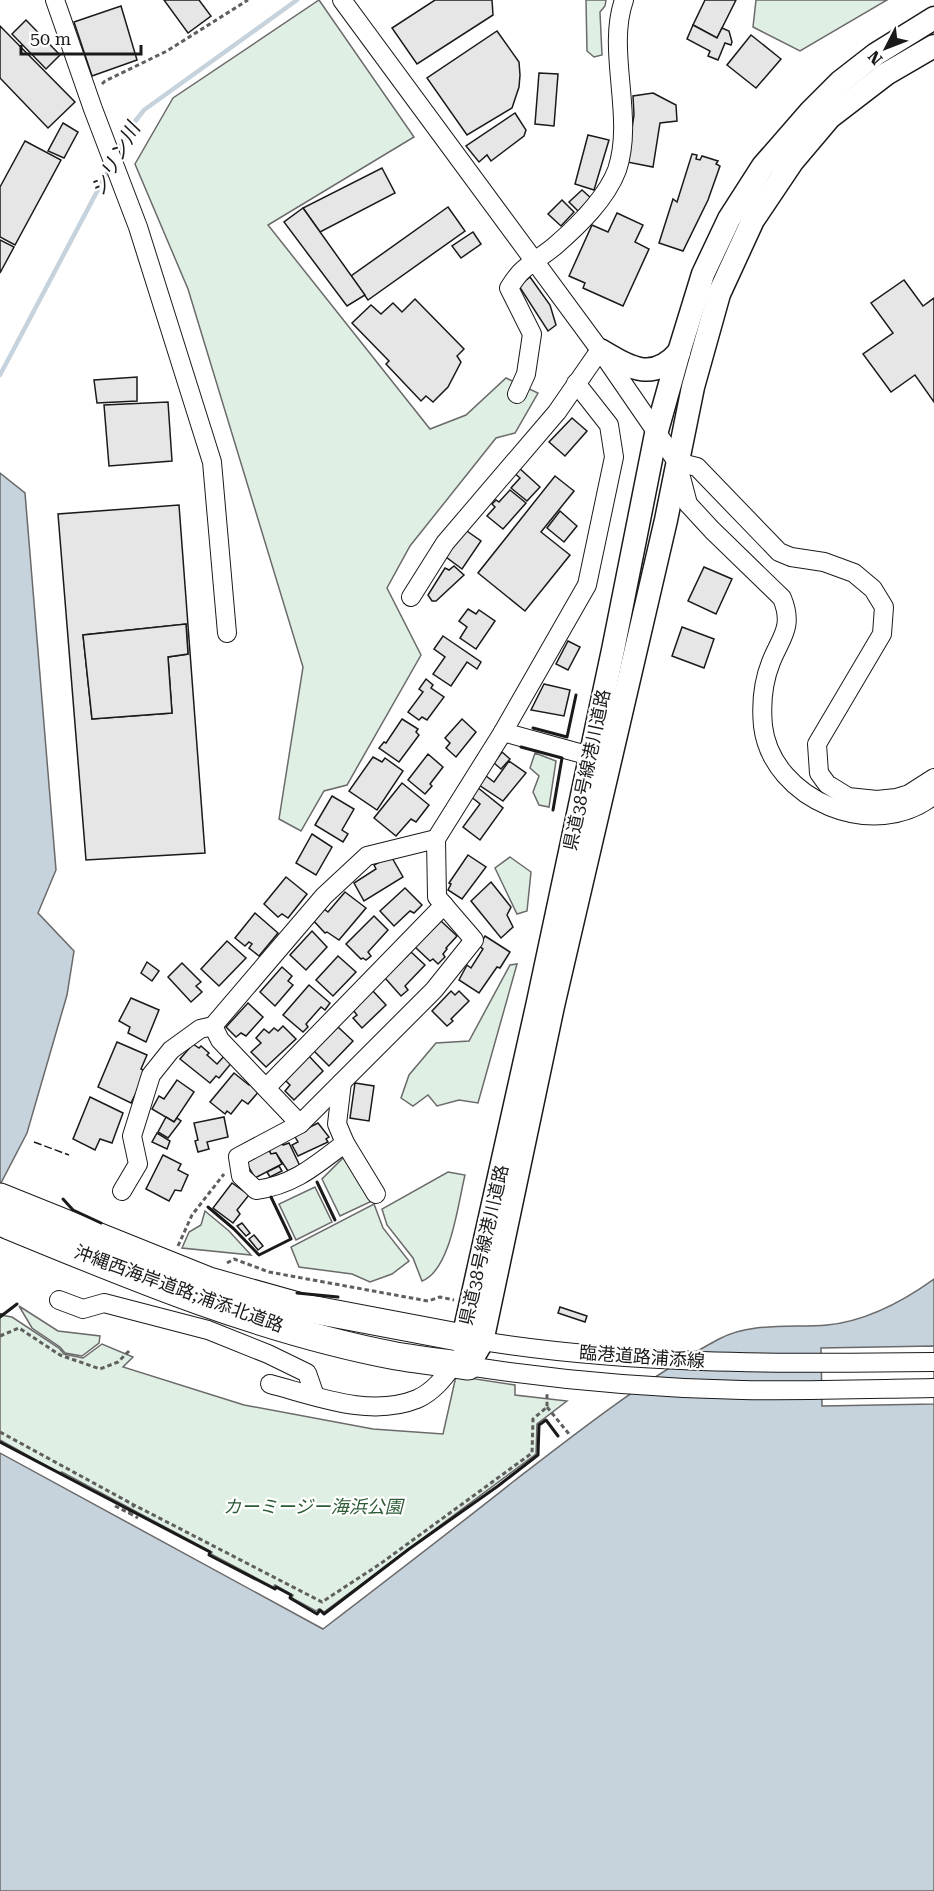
<svg xmlns="http://www.w3.org/2000/svg" width="934" height="1891" font-family="'Roboto Serif','Noto Sans JP',serif">
	<style>
		.green { fill: #e0efe3; stroke: #6a6a6a; stroke-width: 1.5 }
		.water { fill: #c6d2dc; stroke: #6a6a6a; stroke-width: 1.5 }
		.pier { fill: #fff; stroke: #6a6a6a; stroke-width: 1.5 }
		.lines { fill: none; stroke-linecap: round; stroke-linejoin: round }
		.stream { stroke: #c6d2dc; stroke-width: 4.5 }
		.building { fill: #e6e6e6; stroke: #1a1a1a; stroke-width: 1.5; fill-rule: evenodd }
		.minor-casing { stroke: #1a1a1a; stroke-width: 20 }
		.major-casing { stroke: #1a1a1a; stroke-width: 25 }
		.highway-casing { stroke: #1a1a1a; stroke-width: 29 }
		.path { stroke: #5f5f5f; stroke-width: 3; stroke-dasharray: 4.5 3; stroke-linecap: butt }
		.minor { stroke: #fff; stroke-width: 18 }
		.major { stroke: #fff; stroke-width: 22 }
		.highway { stroke: #fff; stroke-width: 27 }
		.fence { stroke: #1a1a1a; stroke-width: 1.5; stroke-dasharray: 8 3; stroke-linecap: butt }
		.wall { stroke: #1a1a1a; stroke-width: 3 }
		.labels { text-anchor: middle; stroke-width: 4.5; stroke-linejoin: round; paint-order: stroke }
		.street-label { font-size: 18px; fill: #1a1a1a; stroke: #fff }
		.park-label { font-size: 18px; font-style: italic; fill: #2b5a34; stroke: #fff }
		.water-label { font-size: 20px; font-style: italic; fill: #1a1a1a; stroke: #fff }
	</style>
	<rect width="100%" height="100%" fill="#fff"/>
	<g class="green">
		<polygon points="319,0 414,137 268,225 430,429 466,415 506,378 538,393 515,433 496,438 410,546 387,588 421,655 347,785 324,791 301,831 279,819 303,667 188,289 135,164 173,98"/>
		<polygon points="586,0 606,0 605,6 600,12 602,55 594,57 587,51"/>
		<polygon points="756,0 887,0 800,51 753,27"/>
		<polygon points="535,753 556,761 549,807 539,805 533,792 539,776 530,768"/>
		<polygon points="510,857 531,872 527,911 517,914 495,868"/>
		<polygon points="517,964 478,1103 459,1100 437,1106 428,1095 413,1106 401,1098 409,1075 436,1043 469,1041 510,965"/>
		<polygon points="345,1156 372,1201 340,1216 322,1179"/>
		<path d="M 448,1172 L 465,1175 C 458,1203 451,1270 422,1281 L 413,1258 L 387,1225 L 382,1209 Z"/>
		<polygon points="315,1187 332,1222 296,1240 279,1204"/>
		<polygon points="374,1204 383,1228 409,1261 392,1274 370,1282 352,1274 299,1267 291,1247"/>
		<polygon points="205,1211 229,1231 251,1255 182,1248 189,1232 201,1225"/>
		<polygon points="19,1306 58,1331 100,1336 99,1343 82,1356 65,1353 60,1347 32,1328"/>
		<polygon points="0,1315 12,1317 59,1348 64,1354 83,1358 102,1344 133,1357 123,1367 244,1405 373,1429 443,1434 456,1376 515,1385 515,1395 567,1401 537,1424 536,1454 324,1612 319,1609 316,1611 292,1598 293,1595 275,1585 273,1587 211,1554 212,1552 62,1472 59,1473 0,1440"/>
	</g>
	<g class="water">
		<polygon points="0,473 25,493 56,870 38,913 74,951 67,995 27,1133 0,1185"/>
		<path d="M 934,1279 L 934,1891 L 0,1891 L 0,1453 L 323,1629 C 387,1580 451,1531 514,1481 C 580,1430 646,1378 719,1339 C 751,1322 792,1328 827,1325 C 867,1321 902,1302 934,1279 Z"/>
	</g>
	<polygon class="pier" points="934,1346 934,1404 822,1406 821,1348"/>
	<g class="lines">
		<g class="stream">
			<polyline points="116,154 133,124 144,110 297,0"/>
			<polyline points="0,375 110,167"/>
		</g>
	</g>
	<g class="building">
		<polygon points="164,0 199,0 211,16 188,33"/>
		<polygon points="435,0 492,0 493,15 417,64 392,28"/>
		<polygon points="705,0 736,0 717,38 693,25"/>
		<polygon points="121,6 137,60 92,76 74,22"/>
		<polygon points="26,20 60,55 46,69 12,34"/>
		<polygon points="693,25 717,38 722,28 729,31 732,42 731,45 725,43 718,60 708,56 710,51 687,39"/>
		<polygon points="0,26 75,102 48,128 0,78"/>
		<polygon points="497,31 519,62 520,75 519,87 512,108 467,135 427,78"/>
		<polygon points="751,35 781,59 756,88 727,65"/>
		<polygon points="539,73 558,74 554,126 535,124"/>
		<polygon points="653,93 676,105 677,121 660,123 653,167 627,162 634,115 633,96"/>
		<polygon points="515,113 526,130 524,136 491,161 487,155 479,162 466,146"/>
		<polygon points="63,123 78,132 64,158 48,151"/>
		<polygon points="588,135 609,140 594,190 575,184"/>
		<polygon points="25,141 61,160 15,245 0,237 0,187"/>
		<polygon points="692,154 697,155 696,159 700,160 702,156 718,161 716,164 720,166 708,200 683,251 659,243 673,199 677,202"/>
		<polygon points="382,168 395,193 320,232 303,208"/>
		<polygon points="582,190 591,198 578,211 569,202"/>
		<polygon points="562,200 574,212 561,226 548,214"/>
		<polygon points="448,207 465,231 368,300 351,276"/>
		<polygon points="303,208 365,295 347,306 284,222"/>
		<polygon points="617,213 643,225 635,242 649,249 623,306 583,288 585,283 569,276 592,225 608,232"/>
		<polygon points="473,232 481,244 461,258 452,246"/>
		<polygon points="0,240 14,247 0,273"/>
		<polygon points="530,277 550,305 556,325 548,331 519,286"/>
		<polygon points="904,280 923,306 934,298 934,402 915,375 891,392 863,354 893,333 871,303"/>
		<polygon points="415,299 464,349 457,356 461,362 448,387 433,402 426,396 421,401 386,364 389,361 352,323 371,305 381,314 393,303 402,312"/>
		<polygon points="137,377 137,401 97,403 94,380"/>
		<polygon points="168,402 172,461 109,466 104,405"/>
		<polygon points="572,418 587,431 565,456 549,442"/>
		<polygon points="518,467 540,487 527,501 511,488 520,478 513,472"/>
		<polygon points="555,476 574,491 541,532 570,555 525,611 478,573"/>
		<polygon points="510,490 526,503 503,529 487,516 495,507 492,504 496,500 499,502"/>
		<path d="M 179,505 L 205,853 L 86,860 L 58,514 ZM 186,624 L 188,654 L 168,657 L 172,713 L 92,719 L 83,635 Z"/>
		<polygon points="560,511 577,526 564,542 547,528"/>
		<polygon points="464,529 481,541 462,569 446,557"/>
		<polygon points="454,566 464,575 436,601 432,601 428,595 445,568 449,570"/>
		<polygon points="704,567 732,579 716,614 688,601"/>
		<polygon points="468,609 476,614 479,610 495,621 476,649 460,638 467,627 459,621"/>
		<polygon points="186,624 188,654 168,657 172,713 92,719 83,635"/>
		<polygon points="682,627 714,639 704,668 672,656"/>
		<polygon points="443,636 481,662 477,669 467,662 451,686 433,674 445,657 434,649"/>
		<polygon points="568,641 580,647 568,670 556,664"/>
		<polygon points="426,679 433,685 431,688 444,697 427,720 422,717 419,720 408,712 423,692 419,689"/>
		<polygon points="544,684 570,690 564,716 531,710"/>
		<polygon points="402,719 418,729 416,732 419,735 399,762 379,748 384,742 386,743"/>
		<polygon points="462,719 476,732 456,757 446,748 450,743 445,738"/>
		<polygon points="502,752 510,759 501,769 494,763"/>
		<polygon points="428,754 443,767 430,784 432,786 425,794 408,780"/>
		<polygon points="373,757 382,762 385,758 403,771 377,810 349,791"/>
		<polygon points="509,761 526,773 503,801 479,785 486,776 494,782"/>
		<polygon points="402,783 429,805 416,822 411,819 396,836 374,818"/>
		<polygon points="477,787 503,808 480,840 463,827 480,804 470,796"/>
		<polygon points="332,796 354,809 342,830 348,834 343,842 315,825"/>
		<polygon points="312,834 332,847 316,875 296,863"/>
		<polygon points="468,855 486,867 462,899 448,890 451,884 449,883"/>
		<polygon points="391,856 403,877 364,901 354,883 376,869 374,865"/>
		<polygon points="286,877 307,894 288,918 282,914 278,917 264,904"/>
		<polygon points="491,882 511,907 507,915 513,927 501,938 471,901"/>
		<polygon points="405,888 422,905 414,913 410,911 394,926 380,911"/>
		<polygon points="345,892 366,908 339,940 327,932 325,933 311,918 324,909 328,912"/>
		<polygon points="255,913 278,933 259,956 249,948 252,944 249,942 245,946 235,938"/>
		<polygon points="374,916 388,930 368,952 371,956 366,960 363,958 361,959 346,944"/>
		<polygon points="441,921 457,936 446,948 447,949 443,954 445,957 438,964 433,959 430,961 415,947"/>
		<polygon points="312,931 327,947 306,970 290,955"/>
		<polygon points="485,936 510,952 500,968 497,967 479,993 459,980 467,965 471,968 483,949 479,946"/>
		<polygon points="227,941 246,958 219,986 201,969"/>
		<polygon points="411,952 425,965 405,986 408,990 401,996 385,978"/>
		<polygon points="338,956 356,972 333,996 316,980"/>
		<polygon points="147,962 159,971 152,981 141,973"/>
		<polygon points="182,963 201,982 196,986 202,992 191,1002 168,977"/>
		<polygon points="282,967 292,976 288,981 293,985 275,1006 260,992"/>
		<polygon points="309,985 330,1003 325,1010 321,1007 306,1024 308,1027 303,1032 283,1015"/>
		<polygon points="372,990 386,1005 362,1028 353,1018 357,1015 353,1010"/>
		<polygon points="451,991 455,995 459,991 469,1001 451,1019 453,1021 447,1026 432,1011"/>
		<polygon points="131,998 159,1010 146,1042 128,1033 130,1027 119,1021"/>
		<polygon points="248,1003 263,1017 246,1036 241,1033 236,1037 226,1027"/>
		<polygon points="283,1026 296,1039 266,1067 251,1052 261,1043 256,1038 264,1029 269,1033 274,1028 278,1031"/>
		<polygon points="338,1027 353,1041 329,1066 314,1051"/>
		<polygon points="117,1042 147,1055 141,1069 146,1072 131,1103 98,1087"/>
		<polygon points="193,1044 199,1048 201,1046 209,1053 207,1055 217,1064 226,1054 234,1060 219,1078 216,1076 210,1083 180,1059"/>
		<polygon points="309,1056 323,1071 294,1100 285,1091 290,1085 285,1080"/>
		<polygon points="234,1073 249,1085 252,1082 261,1089 248,1104 242,1100 231,1114 227,1111 225,1114 210,1102"/>
		<polygon points="177,1080 194,1092 174,1122 152,1109 159,1096 164,1099"/>
		<polygon points="355,1083 374,1086 369,1121 350,1118"/>
		<polygon points="90,1097 123,1113 112,1143 100,1139 95,1150 73,1139"/>
		<polygon points="166,1117 174,1122 177,1118 181,1121 168,1138 158,1132"/>
		<polygon points="224,1117 228,1137 207,1142 209,1149 198,1152 195,1141 198,1140 194,1123"/>
		<polygon points="318,1123 329,1137 326,1139 328,1142 298,1156 292,1145 298,1142 294,1135"/>
		<polygon points="157,1133 170,1141 167,1149 152,1142"/>
		<polygon points="279,1138 283,1145 289,1143 300,1166 288,1171 276,1153 271,1154 266,1144"/>
		<polygon points="268,1149 271,1154 276,1153 282,1164 255,1178 245,1161"/>
		<polygon points="163,1155 181,1164 178,1170 188,1175 181,1191 175,1190 169,1201 146,1189"/>
		<polygon points="279,1166 282,1171 270,1177 267,1172"/>
		<polygon points="232,1183 249,1195 237,1210 240,1214 233,1223 213,1208"/>
		<polygon points="242,1223 250,1233 246,1236 237,1226"/>
		<polygon points="254,1235 263,1246 258,1250 249,1239"/>
		<polygon points="560,1307 587,1316 585,1322 558,1313"/>
	</g>
	<g class="lines">
		<defs>
			<g id="minor">
				<polyline points="55,0 93,109 138,227 212,462 227,633"/>
				<path d="M 342,0 L 600,350 L 677,462 L 688,504 L 712,530 L 782,598 C 794,627 781,637 771,662 C 763,682 761,705 763,726 C 772,801 876,843 934,795"/>
				<path d="M 517,394 L 526,374 L 532,334 L 509,288 C 513,282 517,275 523,270 C 533,261 546,254 556,245 C 579,225 606,199 617,170 C 635,117 606,51 624,0"/>
				<polyline points="677,462 697,467 779,552 791,557 824,562 854,573 873,589 884,607 882,634 817,744 819,773 827,784 848,797 877,800 896,798 909,794 934,778"/>
				<polyline points="411,597 445,543 557,412 600,350"/>
				<polyline points="503,732 590,756"/>
				<polyline points="436,839 503,732 587,585 614,457 609,425 576,383"/>
				<polyline points="213,1026 220,1040 300,1124"/>
				<polyline points="342,1082 337,1124 345,1143 376,1194"/>
				<polyline points="266,1088 444,905"/>
				<path d="M 122,1191 L 138,1164 L 132,1136 L 151,1075 L 171,1050 L 200,1029 L 213,1026 L 324,896 L 367,856 L 436,839 L 437,897 L 474,940 L 434,990 L 300,1124 L 238,1157 L 241,1176 L 256,1190 C 294,1185 316,1165 345,1143"/>
				<polyline points="59,1300 83,1309 104,1303 208,1330 268,1354 307,1373 315,1396"/>
				<path d="M 469,1339 C 623,1365 779,1364 934,1362"/>
				<path d="M 468,1366 C 558,1380 650,1388 742,1390 C 806,1391 870,1389 934,1388"/>
				<path d="M 270,1384 C 316,1396 370,1418 417,1399 C 433,1392 444,1378 454,1364"/>
			</g>
			<g id="major">
				<path d="M 600,350 C 629,367 652,383 679,352"/>
				<polyline points="468,1366 463,1338 538,1002 613,650 656,434 679,352 703,274 729,219 763,166 811,111 840,82 876,54 934,18"/>
				<polyline points="468,1366 482,1342 553,1006 666,520 693,387 719,294 753,220 792,162 830,117 886,74 934,46"/>
			</g>
			<g id="highway">
				<polyline points="0,1197 209,1281 305,1308 463,1338"/>
				<path d="M 0,1222 C 128,1275 259,1330 396,1356 C 420,1360 444,1363 468,1366"/>
			</g>
		</defs>
		<use href="#minor" class="minor-casing"/>
		<use href="#major" class="major-casing"/>
		<use href="#highway" class="highway-casing"/>
		<g class="path">
			<polyline points="102,84 105,81 167,51 248,0"/>
			<polyline points="178,1246 192,1215 224,1174"/>
			<polyline points="227,1263 234,1259 269,1272 428,1301 440,1297 454,1300"/>
			<polyline points="0,1336 19,1328 60,1355 100,1369 118,1362 130,1350"/>
			<polyline points="547,1407 569,1434"/>
			<polyline points="0,1432 134,1505 322,1602 380,1564 532,1453 533,1419 547,1407 547,1393"/>
			<polyline points="115,1506 129,1513 134,1505"/>
			<polyline points="129,1513 138,1518"/>
		</g>
		<use href="#minor" class="minor"/>
		<use href="#major" class="major"/>
		<use href="#highway" class="highway"/>
		<g class="fence">
			<polyline points="34,1142 69,1155"/>
			<polyline points="0,1314 4,1314"/>
		</g>
		<g class="wall">
			<polyline points="533,728 567,737 576,695"/>
			<polyline points="521,747 562,758 553,810"/>
			<polyline points="317,1182 335,1220"/>
			<polyline points="63,1199 73,1210 101,1223"/>
			<polyline points="208,1207 234,1229 259,1255 291,1239 271,1197"/>
			<polyline points="297,1293 338,1297"/>
			<polyline points="0,1317 17,1304"/>
			<polyline points="0,1442 210,1552 209,1555 275,1589 276,1587 291,1595 290,1598 317,1614 320,1610 324,1614 409,1549 498,1486 538,1455 539,1425 546,1420 558,1436"/>
		</g>
	</g>
	<g class="labels">
		<g class="street-label">
			<text transform="translate(587 770) rotate(-78)" y="6">県道38号線港川道路</text>
			<text transform="translate(484 1245) rotate(-77)" y="6">県道38号線港川道路</text>
			<text transform="translate(179 1289) rotate(20)" y="6">沖縄西海岸道路;浦添北道路</text>
			<text transform="translate(642 1357) rotate(4)" y="6">臨港道路浦添線</text>
		</g>
		<g class="park-label">
			<text x="313" y="1513">カーミージー海浜公園</text>
		</g>
		<g class="water-label">
			<text transform="translate(115 159) rotate(-61)" y="7">シリン川</text>
		</g>
	</g>
	<g transform="translate(886 48) rotate(228)" stroke="#ffffff" stroke-width="4.5" paint-order="stroke">
	<path d="M0-4.5L10 22L0 15L-10 22Z" fill="#1a1a1a"/>
	<text y="-9" font-size="16" font-weight="bold" text-anchor="middle" fill="#1a1a1a">N</text>
	</g>
	<path d="M21 45v9h120v-9" fill="none" stroke="#1a1a1a" stroke-width="3"/>
	<text x="30" y="45" font-size="18" fill="#1a1a1a" stroke="#ffffff" stroke-width="4.5" paint-order="stroke">50 m</text>
</svg>
